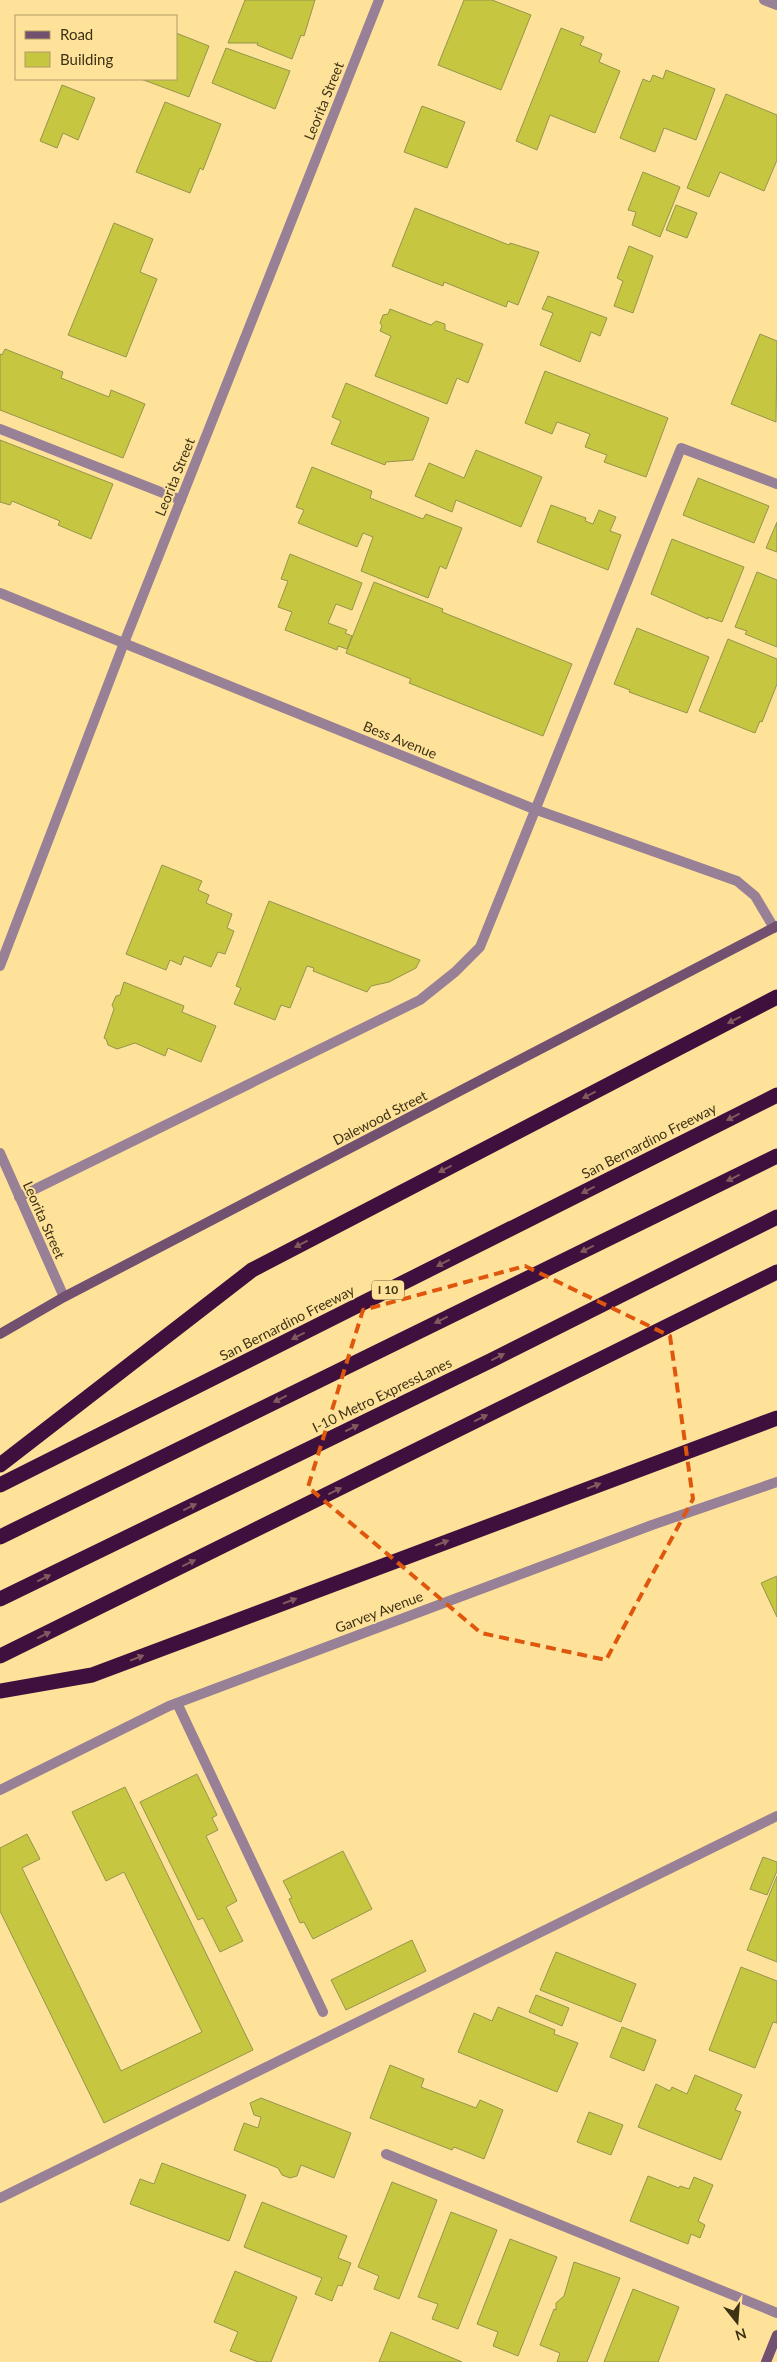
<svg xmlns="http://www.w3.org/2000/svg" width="777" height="2362" font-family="Lato,sans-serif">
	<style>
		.building { fill: #c6c640; stroke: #94954d }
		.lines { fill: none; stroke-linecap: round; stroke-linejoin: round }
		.lane { stroke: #988096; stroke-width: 10 }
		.street { stroke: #988096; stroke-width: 10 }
		.secondary { stroke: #72506f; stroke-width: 10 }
		.highway { stroke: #3f103d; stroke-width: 15 }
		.oneway { fill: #825a5e }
		.marked { fill: none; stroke: #df570c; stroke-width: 4; stroke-dasharray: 10 6; stroke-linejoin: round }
		.labels { text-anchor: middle; stroke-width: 4; stroke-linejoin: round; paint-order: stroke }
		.shield { fill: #fee29a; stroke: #77673c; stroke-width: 1 }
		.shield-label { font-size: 12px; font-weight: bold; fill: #3d3214 }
		.street-label { font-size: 14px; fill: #3d3214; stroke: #fee29a }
	</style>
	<rect width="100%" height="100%" fill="#fee29a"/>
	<g class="building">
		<polygon points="245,0 315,0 304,36 301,35 292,59 257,45 258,43 228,43"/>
		<polygon points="464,0 492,0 531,15 501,90 438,65"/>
		<polygon points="561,28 584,37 580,45 602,54 599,62 620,71 595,133 550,115 537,150 516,141"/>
		<polygon points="176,33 209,46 189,97 141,79 176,79"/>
		<polygon points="226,48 290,71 275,109 212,83"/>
		<polygon points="666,70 715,89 696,140 664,128 655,152 620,138 643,79 650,82 653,75 663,79"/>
		<polygon points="62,85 95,98 78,140 63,133 57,148 40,141"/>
		<polygon points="726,94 777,115 777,160 764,191 720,172 709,197 687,188"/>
		<polygon points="165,102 221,124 203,170 200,168 190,193 136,172"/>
		<polygon points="422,106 465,122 447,168 404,152"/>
		<polygon points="643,172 680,187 660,237 632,225 636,212 628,210"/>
		<polygon points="676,205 697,213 687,238 666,230"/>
		<polygon points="415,208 509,245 510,243 539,252 518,305 508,301 506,307 444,282 443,286 392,266"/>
		<polygon points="114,223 153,239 140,272 157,279 126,357 68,335"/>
		<polygon points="629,246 653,256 633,313 614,306 623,281 617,278"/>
		<polygon points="548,296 607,318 600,336 591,332 580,362 540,345 553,313 542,309"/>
		<polygon points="390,309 431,325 436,321 445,324 445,330 483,344 468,383 457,378 447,404 375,376 391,336 380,331 382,326 380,323 383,315 388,314"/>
		<polygon points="760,334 777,341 776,422 731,404"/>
		<polygon points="5,349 63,372 61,378 109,397 111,390 145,404 123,458 0,410 0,354 2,355"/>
		<polygon points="545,371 668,418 646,477 604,462 607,455 585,447 590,434 557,422 552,434 525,423"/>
		<polygon points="346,383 429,418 413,460 386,462 385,465 331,444 341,421 332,417"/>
		<polygon points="0,440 113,484 91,539 58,525 60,521 12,501 10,505 0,502"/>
		<polygon points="476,450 542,477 521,527 456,500 452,512 415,496 429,463 464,478"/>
		<polygon points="312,467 372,491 370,498 423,519 426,514 462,528 446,569 440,566 428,598 361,571 373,537 363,533 357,547 298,523 304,510 296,507"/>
		<polygon points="698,478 769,506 754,543 683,515"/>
		<polygon points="551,505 586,518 585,521 593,524 599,510 616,517 610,531 621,535 608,570 537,542"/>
		<polygon points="777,522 777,552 766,548"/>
		<polygon points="672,539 744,567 722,622 708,617 708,619 651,594"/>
		<polygon points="290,554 362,583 352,610 336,604 328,623 347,630 345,633 352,636 347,649 338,646 337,650 285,630 292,612 278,607 288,581 281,579"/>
		<polygon points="757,572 777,580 777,647 745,634 747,631 735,627"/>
		<polygon points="374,582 443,609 442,612 572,664 543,736 409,683 411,679 346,653"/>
		<polygon points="637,628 709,657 687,713 629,692 630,690 614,684"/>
		<polygon points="728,639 777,659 777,684 762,722 760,721 755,733 699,711"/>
		<polygon points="162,865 202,881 198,890 209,895 206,903 232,914 227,928 234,931 225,954 218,952 211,967 184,956 181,965 170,960 166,970 126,954"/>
		<polygon points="269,901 420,960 416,968 389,982 371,986 367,992 313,971 314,968 307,966 290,1008 281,1005 275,1020 234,1004 241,988 236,986"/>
		<polygon points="124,982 184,1006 182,1012 216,1026 201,1062 168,1048 165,1056 135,1043 117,1049 108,1045 106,1039 104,1038 114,1009 112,1005 116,996 120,995"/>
		<polygon points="777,1576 777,1617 761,1583"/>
		<polygon points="197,1774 217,1815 212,1818 218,1830 206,1836 237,1901 226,1907 243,1941 220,1952 203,1918 198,1920 140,1802"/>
		<polygon points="125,1787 253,2050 104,2123 0,1911 0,1848 27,1834 40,1859 22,1868 121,2071 202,2032 124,1872 106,1881 72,1812"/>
		<polygon points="343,1851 372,1909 313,1939 304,1922 300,1923 289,1899 292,1898 283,1881"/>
		<polygon points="763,1857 777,1862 777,1871 767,1895 750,1889"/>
		<polygon points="777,1876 777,1962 747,1950"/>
		<polygon points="412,1940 426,1971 346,2010 331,1980"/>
		<polygon points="556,1952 636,1984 621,2022 540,1990"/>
		<polygon points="741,1967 777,1981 777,2023 773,2022 755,2068 709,2050"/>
		<polygon points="536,1995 569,2008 562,2026 529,2012"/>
		<polygon points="498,2007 555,2030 554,2034 578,2043 557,2092 458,2052 474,2013 492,2021"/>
		<polygon points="622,2027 656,2040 644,2071 610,2057"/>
		<polygon points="390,2065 424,2079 421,2087 476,2108 480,2100 503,2110 484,2159 454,2147 452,2150 370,2118"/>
		<polygon points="695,2075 742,2095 735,2110 741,2112 721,2160 638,2127 656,2084 670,2091 672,2087 687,2094"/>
		<polygon points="261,2098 351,2133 334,2178 301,2165 297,2176 290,2178 282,2175 278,2168 234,2150 244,2123 258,2128 261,2117 254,2115 250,2103"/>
		<polygon points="589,2112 623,2125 611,2155 577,2142"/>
		<polygon points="162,2163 246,2195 229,2241 130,2204 140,2179 154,2184"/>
		<polygon points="648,2176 679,2188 680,2186 689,2189 694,2177 713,2185 698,2221 705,2225 700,2238 691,2234 688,2244 630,2221"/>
		<polygon points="392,2182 437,2200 399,2299 374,2289 379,2276 358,2267"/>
		<polygon points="262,2202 347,2236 338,2258 351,2263 342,2286 338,2285 332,2301 315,2294 322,2278 244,2247"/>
		<polygon points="451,2212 497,2230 458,2329 432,2319 438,2304 418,2297"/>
		<polygon points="510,2239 557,2257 518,2356 493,2346 498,2332 477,2324"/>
		<polygon points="574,2262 620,2278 587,2362 557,2362 560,2353 540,2345 554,2309 556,2310 556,2303 564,2296"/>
		<polygon points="235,2271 297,2297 271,2362 258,2362 230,2351 238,2332 214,2322"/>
		<polygon points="633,2289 679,2307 658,2362 604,2362"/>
		<polygon points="391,2332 462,2362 379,2362"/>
	</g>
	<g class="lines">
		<g class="lane">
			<polyline points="0,429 181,500"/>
			<polyline points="19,1197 420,1000 455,972 480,947 681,448 777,484"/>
			<polyline points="177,1703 323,2012"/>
			<polyline points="386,2154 777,2313"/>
			<polyline points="0,2198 777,1816"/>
		</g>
		<g class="street">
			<polyline points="764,0 777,5"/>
			<polyline points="0,593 534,809 737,881 755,896 774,928"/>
			<polyline points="0,966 124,643 379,0"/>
			<polyline points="0,1153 64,1297"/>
			<polyline points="0,1790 169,1706 652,1525 777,1482"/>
		</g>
		<g class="secondary">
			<polyline points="0,1334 64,1297 777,926"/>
			<polyline points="766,2362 777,2335"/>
		</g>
		<g class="highway">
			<polyline points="0,1465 252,1270 777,997"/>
			<polyline points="0,1485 777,1095"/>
			<polyline points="0,1537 777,1156"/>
			<polyline points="0,1599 492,1360 777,1217"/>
			<polyline points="0,1656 777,1272"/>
			<polyline points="0,1691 92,1675 777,1418"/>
		</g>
	</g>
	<defs><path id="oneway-solid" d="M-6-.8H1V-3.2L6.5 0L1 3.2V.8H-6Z" transform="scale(1.25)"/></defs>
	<g class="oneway">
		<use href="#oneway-solid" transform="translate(734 1020) rotate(153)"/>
		<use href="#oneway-solid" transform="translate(589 1095) rotate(153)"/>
		<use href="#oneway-solid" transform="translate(733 1117) rotate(153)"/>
		<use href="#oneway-solid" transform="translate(445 1169) rotate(153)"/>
		<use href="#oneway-solid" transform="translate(733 1178) rotate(154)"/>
		<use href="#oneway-solid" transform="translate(588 1190) rotate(153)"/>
		<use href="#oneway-solid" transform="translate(301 1244) rotate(153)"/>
		<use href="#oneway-solid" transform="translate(587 1249) rotate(154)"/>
		<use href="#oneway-solid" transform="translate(443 1263) rotate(153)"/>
		<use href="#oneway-solid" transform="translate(441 1320) rotate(154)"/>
		<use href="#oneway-solid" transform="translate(298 1336) rotate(153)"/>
		<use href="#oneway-solid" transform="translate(498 1357) rotate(-27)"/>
		<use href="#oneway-solid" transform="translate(280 1399) rotate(154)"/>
		<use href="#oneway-solid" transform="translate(481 1418) rotate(-26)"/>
		<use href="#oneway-solid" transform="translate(352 1428) rotate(-26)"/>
		<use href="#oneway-solid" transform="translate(594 1486) rotate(-21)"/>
		<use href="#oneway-solid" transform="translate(335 1491) rotate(-26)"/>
		<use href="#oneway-solid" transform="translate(190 1507) rotate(-26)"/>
		<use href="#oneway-solid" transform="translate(442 1543) rotate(-21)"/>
		<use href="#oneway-solid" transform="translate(189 1563) rotate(-26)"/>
		<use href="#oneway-solid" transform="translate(44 1578) rotate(-26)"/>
		<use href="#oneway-solid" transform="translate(290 1601) rotate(-21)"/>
		<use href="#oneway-solid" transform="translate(44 1635) rotate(-26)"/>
		<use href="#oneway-solid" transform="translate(137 1658) rotate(-21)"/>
	</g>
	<path class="marked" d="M 525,1266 L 670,1336 L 693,1499 L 606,1660 L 481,1633 L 308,1487 L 363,1310 Z"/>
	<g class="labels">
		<rect class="shield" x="372" y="1280.5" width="32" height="19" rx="4"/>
		<g class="shield-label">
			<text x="388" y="1294">I 10</text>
		</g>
		<g class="street-label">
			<text transform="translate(324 101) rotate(-68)" y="5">Leorita Street</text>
			<text transform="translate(175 477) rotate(-68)" y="5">Leorita Street</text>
			<text transform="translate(400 740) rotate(22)" y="5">Bess Avenue</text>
			<text transform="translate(380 1118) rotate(-27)" y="5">Dalewood Street</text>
			<text transform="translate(649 1141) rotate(-27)" y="5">San Bernardino Freeway</text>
			<text transform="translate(44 1220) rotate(66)" y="5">Leorita Street</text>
			<text transform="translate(287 1323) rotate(-27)" y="5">San Bernardino Freeway</text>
			<text transform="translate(382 1395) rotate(-26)" y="5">I-10 Metro ExpressLanes</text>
			<text transform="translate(379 1612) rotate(-21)" y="5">Garvey Avenue</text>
		</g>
	</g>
	<rect x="15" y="15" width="162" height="65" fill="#fee29a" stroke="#b19c64"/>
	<rect x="25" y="31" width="25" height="8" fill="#72506f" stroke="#b19c64"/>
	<text x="60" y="40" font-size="15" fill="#3d3214">Road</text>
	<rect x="25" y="52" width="25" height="15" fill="#c6c640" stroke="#b19c64"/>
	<text x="60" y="65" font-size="15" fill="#3d3214">Building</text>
	<g transform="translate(737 2322) rotate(163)" stroke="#fee29a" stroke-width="4" paint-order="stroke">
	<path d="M0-4L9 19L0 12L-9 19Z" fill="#3d3214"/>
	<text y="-8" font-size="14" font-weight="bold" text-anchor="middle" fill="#3d3214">N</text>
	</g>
</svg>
